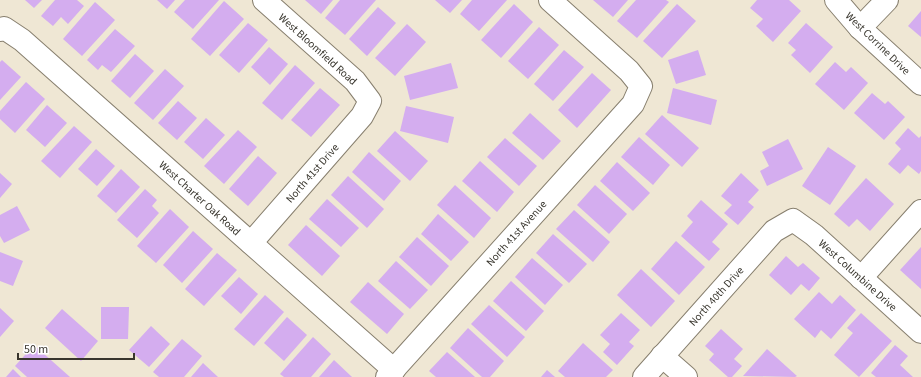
<svg xmlns="http://www.w3.org/2000/svg" width="921" height="377" font-family="'Source Sans 3',sans-serif">
	<style>
		.building { fill: #d4adef }
		.lines { fill: none; stroke-linecap: round; stroke-linejoin: round }
		.minor-casing { stroke: #877f6e; stroke-width: 24 }
		.minor { stroke: #fff; stroke-width: 22 }
		.labels { text-anchor: middle; stroke-width: 4; stroke-linejoin: round; paint-order: stroke }
		.street-label { font-size: 11px; fill: #38352d; stroke: #fff }
	</style>
	<rect width="100%" height="100%" fill="#efe7d4"/>
	<g class="building">
		<polygon points="25,0 42,0 34,8"/>
		<polygon points="55,0 77,0 84,6 68,24 61,17 53,26 41,16"/>
		<polygon points="157,0 175,0 167,9"/>
		<polygon points="185,0 219,0 193,29 174,12"/>
		<polygon points="305,0 333,0 321,14"/>
		<polygon points="340,0 376,0 345,35 325,18"/>
		<polygon points="435,0 462,0 450,13"/>
		<polygon points="472,0 507,0 479,31 460,14"/>
		<polygon points="593,0 628,0 613,17"/>
		<polygon points="636,0 666,0 669,2 637,38 617,21"/>
		<polygon points="757,0 789,0 801,11 773,42 756,26 763,19 750,8"/>
		<polygon points="224,1 244,19 210,56 191,39"/>
		<polygon points="95,2 115,20 82,56 63,39"/>
		<polygon points="514,4 533,22 501,58 481,40"/>
		<polygon points="677,4 696,21 662,58 643,41"/>
		<polygon points="378,7 396,23 367,56 349,39"/>
		<polygon points="921,11 921,37 908,26"/>
		<polygon points="248,23 268,40 239,73 219,55"/>
		<polygon points="806,23 833,47 810,73 791,55 796,50 788,43"/>
		<polygon points="407,24 426,42 395,76 375,58"/>
		<polygon points="539,27 559,45 528,79 508,61"/>
		<polygon points="115,29 135,46 111,72 102,65 98,70 87,60"/>
		<polygon points="269,47 288,64 270,85 251,67"/>
		<polygon points="564,50 584,67 553,101 534,84"/>
		<polygon points="698,50 706,75 676,84 668,60"/>
		<polygon points="135,54 154,71 130,98 111,81"/>
		<polygon points="2,60 21,77 0,100 0,62"/>
		<polygon points="835,62 846,72 851,67 868,83 844,110 815,84"/>
		<polygon points="451,63 458,88 410,100 404,76"/>
		<polygon points="295,65 315,83 282,120 262,103"/>
		<polygon points="165,69 184,86 153,120 134,103"/>
		<polygon points="592,73 611,90 577,128 558,110"/>
		<polygon points="26,82 45,99 15,133 0,119 0,111"/>
		<polygon points="320,88 340,105 311,137 291,120"/>
		<polygon points="673,88 717,100 711,125 667,113"/>
		<polygon points="872,93 885,104 888,101 905,117 884,140 854,113"/>
		<polygon points="178,101 197,118 177,140 158,123"/>
		<polygon points="47,105 67,123 45,147 26,130"/>
		<polygon points="406,106 454,117 448,143 400,131"/>
		<polygon points="530,113 561,141 543,160 512,133"/>
		<polygon points="662,115 699,148 682,167 645,134"/>
		<polygon points="206,118 225,135 203,159 184,142"/>
		<polygon points="74,126 92,142 60,178 41,161"/>
		<polygon points="908,128 919,138 921,136 921,171 919,174 908,165 900,174 888,164 901,149 895,143"/>
		<polygon points="238,130 257,147 224,184 204,166"/>
		<polygon points="395,131 428,161 410,181 377,151"/>
		<polygon points="639,137 670,165 653,185 621,157"/>
		<polygon points="505,138 537,166 519,186 487,157"/>
		<polygon points="788,139 803,169 767,186 760,171 769,166 762,152"/>
		<polygon points="828,147 856,166 830,205 802,186"/>
		<polygon points="96,149 115,166 97,186 78,169"/>
		<polygon points="369,152 401,181 384,201 352,172"/>
		<polygon points="258,156 277,173 248,206 229,189"/>
		<polygon points="480,161 514,192 497,212 462,181"/>
		<polygon points="617,162 650,193 633,211 600,181"/>
		<polygon points="121,169 140,187 116,213 97,196"/>
		<polygon points="0,173 12,184 0,198"/>
		<polygon points="741,173 759,190 748,202 754,207 738,225 724,213 732,205 721,196"/>
		<polygon points="348,176 384,209 367,228 331,195"/>
		<polygon points="866,178 894,204 870,231 857,219 849,227 834,214"/>
		<polygon points="455,185 491,218 474,238 437,205"/>
		<polygon points="595,185 627,214 609,234 577,205"/>
		<polygon points="145,189 157,200 152,206 159,213 137,238 117,220"/>
		<polygon points="327,199 359,228 341,247 309,219"/>
		<polygon points="701,200 728,224 712,242 720,249 709,261 681,236 693,222 687,216"/>
		<polygon points="17,206 30,230 4,243 0,236 0,215"/>
		<polygon points="170,209 189,227 156,263 137,246"/>
		<polygon points="574,210 610,242 593,262 556,229"/>
		<polygon points="438,214 469,242 451,261 421,234"/>
		<polygon points="306,225 340,256 322,276 288,245"/>
		<polygon points="193,231 213,249 182,283 163,265"/>
		<polygon points="553,234 587,264 569,283 536,253"/>
		<polygon points="417,237 449,266 431,286 399,257"/>
		<polygon points="676,241 705,267 679,295 651,269"/>
		<polygon points="921,247 921,289 900,270"/>
		<polygon points="0,252 23,261 13,286 0,281"/>
		<polygon points="217,253 237,270 204,306 185,289"/>
		<polygon points="786,256 798,267 803,263 820,278 809,291 801,284 791,295 769,275"/>
		<polygon points="532,258 563,285 545,305 515,277"/>
		<polygon points="396,261 428,290 410,309 378,281"/>
		<polygon points="641,269 675,301 651,327 617,295"/>
		<polygon points="239,277 258,294 241,314 221,296"/>
		<polygon points="511,281 544,311 526,331 493,301"/>
		<polygon points="368,282 404,314 387,334 350,302"/>
		<polygon points="819,292 832,304 840,295 856,310 831,339 821,330 815,338 794,319"/>
		<polygon points="265,295 284,312 254,346 234,329"/>
		<polygon points="489,305 525,337 507,357 471,324"/>
		<polygon points="101,307 129,307 128,339 101,339"/>
		<polygon points="0,308 14,321 0,337"/>
		<polygon points="62,309 98,341 81,361 45,328"/>
		<polygon points="621,313 640,330 629,342 634,346 617,365 603,352 610,344 600,335"/>
		<polygon points="861,313 892,341 859,377 834,355 853,333 847,328"/>
		<polygon points="287,317 307,335 284,361 264,343"/>
		<polygon points="151,326 170,344 149,367 129,350"/>
		<polygon points="468,328 504,361 490,377 482,377 450,348"/>
		<polygon points="721,329 743,349 734,359 742,366 732,377 728,377 709,360 714,354 705,346"/>
		<polygon points="313,337 331,354 311,377 284,377 280,374"/>
		<polygon points="182,339 202,356 184,377 159,377 153,372"/>
		<polygon points="583,343 613,370 606,377 565,377 558,371"/>
		<polygon points="34,345 70,377 27,377 15,366"/>
		<polygon points="895,345 908,356 900,365 913,377 876,377 871,373"/>
		<polygon points="767,349 797,376 795,377 743,376"/>
		<polygon points="447,352 475,377 436,377 429,371"/>
		<polygon points="334,360 352,377 319,377"/>
		<polygon points="203,363 218,377 191,377"/>
		<polygon points="13,369 21,377 6,377"/>
		<polygon points="547,370 555,377 541,377"/>
	</g>
	<g class="lines">
		<defs>
			<g id="minor">
				<polyline points="836,0 860,28 921,84"/>
				<polyline points="860,28 887,0"/>
				<polyline points="0,30 4,28 22,40 394,370"/>
				<polyline points="251,243 362,116 370,101 355,81 264,0"/>
				<polyline points="861,278 921,211"/>
				<polyline points="662,356 686,377"/>
				<polyline points="387,377 633,104 641,86 629,71 550,0"/>
				<polyline points="644,377 774,231 793,220 814,235 921,332"/>
			</g>
		</defs>
		<use href="#minor" class="minor-casing"/>
		<use href="#minor" class="minor"/>
	</g>
	<g class="labels">
		<g class="street-label">
			<text transform="translate(878 43) rotate(44)" y="4">West Corrine Drive</text>
			<text transform="translate(318 49) rotate(42)" y="4">West Bloomfield Road</text>
			<text transform="translate(312 173) rotate(-49)" y="4">North 41st Drive</text>
			<text transform="translate(200 198) rotate(42)" y="4">West Charter Oak Road</text>
			<text transform="translate(516 233) rotate(-48)" y="4">North 41st Avenue</text>
			<text transform="translate(858 275) rotate(42)" y="4">West Columbine Drive</text>
			<text transform="translate(716 296) rotate(-48)" y="4">North 40th Drive</text>
		</g>
	</g>
	<path d="M18 353v6h116v-6" fill="none" stroke="#38352d" stroke-width="2"/>
	<text x="24" y="353" font-size="12" fill="#38352d" stroke="#ffffff" stroke-width="3" paint-order="stroke">50 m</text>
</svg>
